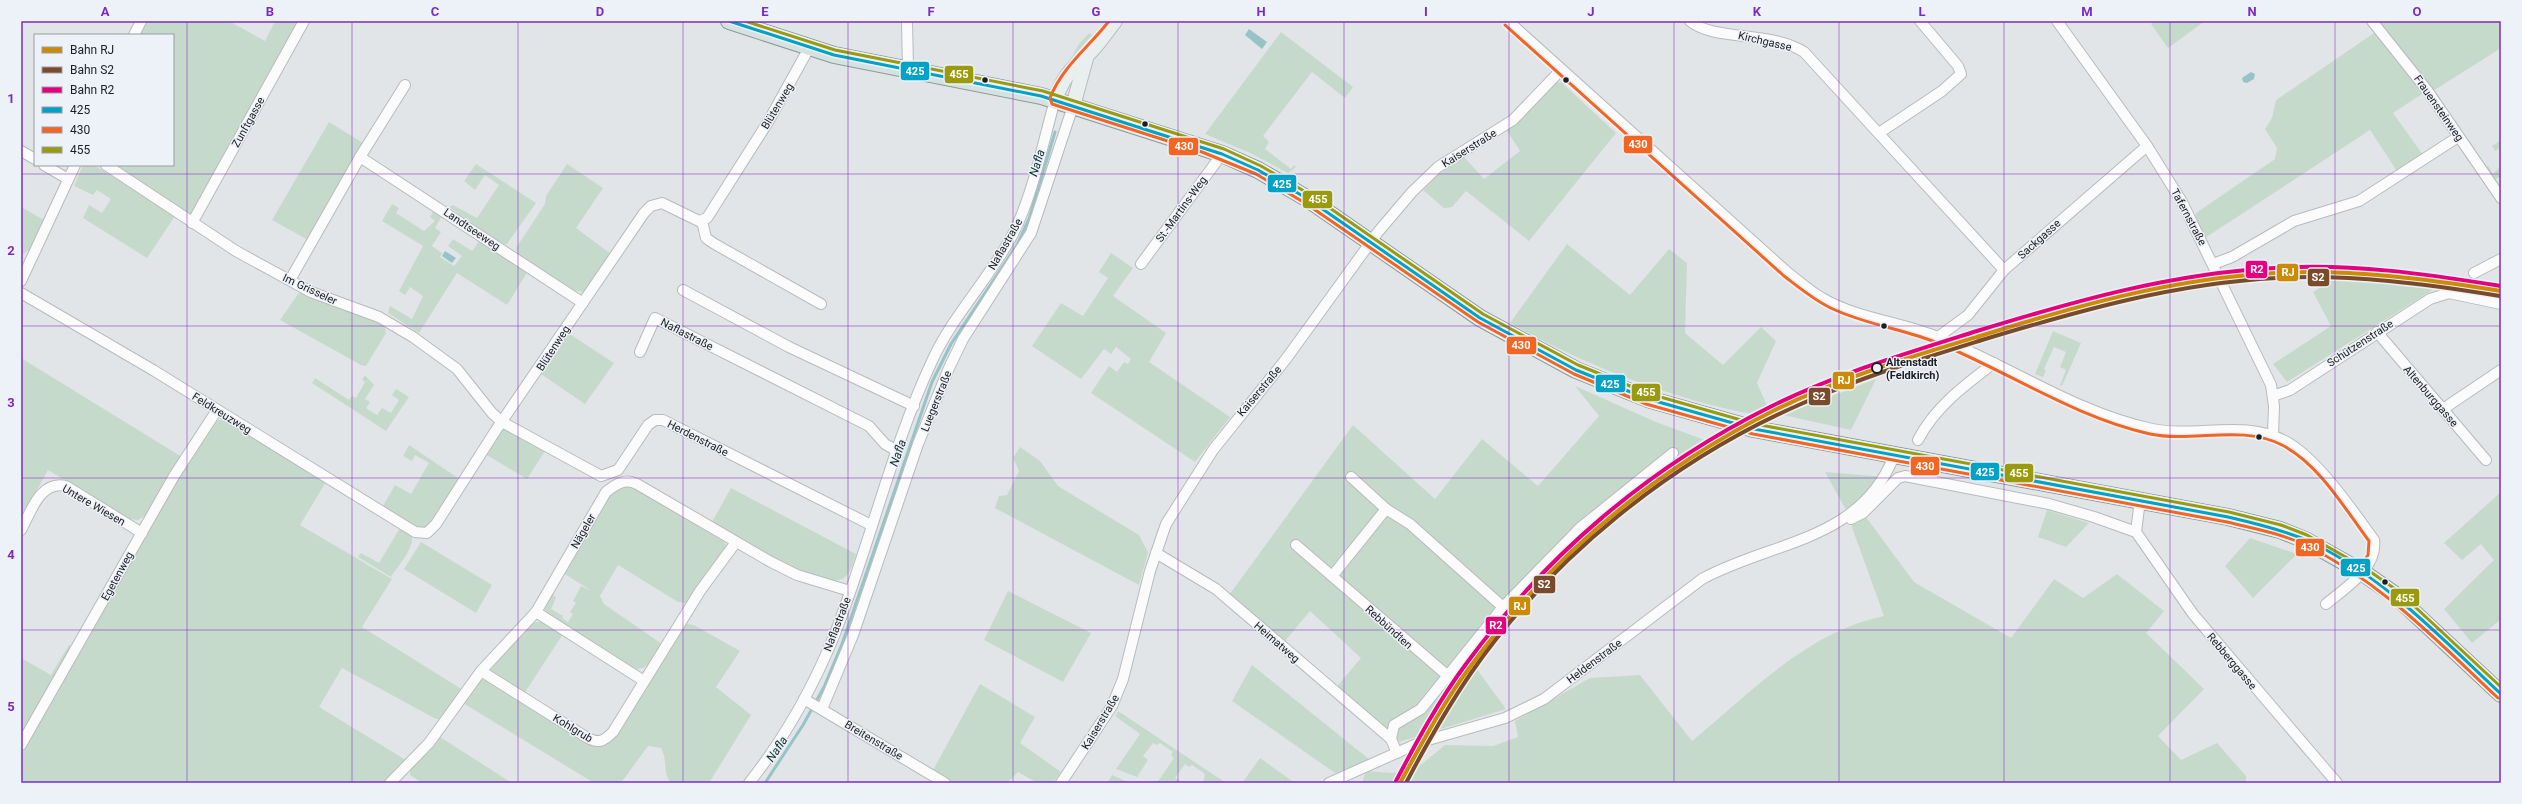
<svg xmlns="http://www.w3.org/2000/svg" width="2522" height="804" font-family="Roboto,sans-serif">
	<style>
		.green { fill: #c6dacc }
		.water { fill: #97c3c6 }
		.lines { fill: none; stroke-linecap: round; stroke-linejoin: round }
		.stream { stroke: #97c3c6; stroke-width: 3 }
		.minor-casing { stroke: #b8bbbd; stroke-width: 12 }
		.secondary-casing { stroke: #b8bbbd; stroke-width: 16 }
		.primary-casing { stroke: #889c98; stroke-width: 18 }
		.minor { stroke: #fbfbfb; stroke-width: 10 }
		.secondary { stroke: #e9eeee; stroke-width: 14 }
		.primary { stroke: #d7e2e0; stroke-width: 16 }
		.bus-1-casing { stroke: #edf2f8; stroke-width: 6 }
		.bus-2-casing { stroke: #edf2f8; stroke-width: 6 }
		.bus-3-casing { stroke: #edf2f8; stroke-width: 6 }
		.bus-1 { stroke: #01a2c5; stroke-width: 3 }
		.bus-2 { stroke: #f26522; stroke-width: 3 }
		.bus-3 { stroke: #999a0e; stroke-width: 3 }
		.rail-1-casing { stroke: #edf2f8; stroke-width: 7 }
		.rail-2-casing { stroke: #edf2f8; stroke-width: 7 }
		.rail-3-casing { stroke: #edf2f8; stroke-width: 7 }
		.rail-1 { stroke: #cb8b06; stroke-width: 4 }
		.rail-2 { stroke: #7a4b2a; stroke-width: 4 }
		.rail-3 { stroke: #e5007d; stroke-width: 4 }
		.grid { fill: none; stroke: #7b2cbf; stroke-width: 1; stroke-opacity: 0.55 }
		.bus-dot { fill: #1c1e20; stroke: #edf2f8; stroke-width: 1.5 }
		.stop-dot { fill: #edf2f8; stroke: #1c1e20; stroke-width: 2 }
		.labels { text-anchor: middle; stroke-width: 3; stroke-linejoin: round; paint-order: stroke }
		.street-label { font-size: 11px; fill: #1c1e20; stroke: #edf2f8 }
		.stop-label { font-size: 11px; font-weight: bold; fill: #1c1e20; stroke: #edf2f8; text-anchor: start }
		.water-label { font-size: 12px; font-style: italic; fill: #0e2f30; stroke: #edf2f8 }
		.line-badge { stroke: #edf2f8; stroke-width: 1.5 }
		.badge-label { font-size: 11px; text-anchor: middle; font-weight: bold; fill: #fff }
		.neatline { fill: none; stroke: #7b2cbf; stroke-width: 1.5 }
		.grid-label { font-size: 13px; text-anchor: middle; font-weight: bold; fill: #7b2cbf }
	</style>
	<rect width="100%" height="100%" fill="#e2e5e7"/>
	<g class="green">
		<polygon points="147,21 229,21 265,41 275,21 301,21 190,215 114,165 173,165 173,35 140,35"/>
		<polygon points="2155,21 2205,21 2168,48 2151,24"/>
		<polygon points="2376,21 2501,21 2501,48 2433,91"/>
		<polygon points="2377,31 2425,92 2393,113 2423,155 2397,171 2370,130 2205,238 2195,217 2196,213 2275,159 2277,148 2265,129 2272,118 2276,100"/>
		<polygon points="1281,32 1353,87 1345,98 1312,72 1263,136 1269,142 1265,149 1291,169 1294,165 1296,167 1288,173 1250,153 1205,134"/>
		<polygon points="1089,33 1092,35 1070,60 1079,44"/>
		<polygon points="1561,82 1616,133 1529,241 1466,191 1452,207 1444,208 1423,190 1437,176 1463,156 1484,179 1520,151 1507,131 1555,83"/>
		<polygon points="329,122 363,143 308,240 272,220"/>
		<polygon points="2501,140 2501,150 2500,148 2495,151 2492,146"/>
		<polygon points="476,164 536,203 507,244 503,244 449,207 453,205 477,218 499,185 485,175 475,190 464,181"/>
		<polygon points="567,164 603,188 576,228 611,254 589,288 583,292 572,290 518,255 516,248 545,204 546,196"/>
		<polygon points="83,165 94,165 175,216 147,258 83,218 89,205 102,213 111,199 97,190 93,195 74,186"/>
		<polygon points="2488,166 2493,174 2501,166 2501,177 2496,179 2485,168"/>
		<polygon points="392,204 399,208 396,213 424,231 435,221 430,217 434,210 442,216 435,228 441,232 432,246 442,253 440,257 454,266 462,256 448,246 453,239 472,251 480,240 528,271 507,305 457,273 419,333 388,313 390,306 412,319 423,296 410,287 405,295 399,291 423,246 382,221"/>
		<polygon points="21,207 44,220 30,249 22,255"/>
		<path d="M 1567,244 L 1630,295 L 1669,249 L 1687,263 L 1685,333 L 1723,365 L 1761,327 L 1776,341 L 1757,383 L 1767,406 L 1751,414 C 1666,397 1585,365 1510,323 Z"/>
		<polygon points="1111,253 1133,268 1113,296 1166,333 1149,362 1230,417 1195,462 1091,393 1109,366 1117,372 1124,362 1128,364 1131,359 1116,347 1111,354 1104,349 1081,379 1032,346 1061,303 1083,316 1108,278 1099,272"/>
		<polygon points="2332,280 2437,287 2287,382 2273,364 2331,326 2313,292"/>
		<polygon points="302,292 384,324 386,333 366,366 361,365 280,320 298,294"/>
		<polygon points="2053,331 2081,343 2062,386 2060,385 2066,370 2060,367 2066,352 2054,347 2044,369 2046,370 2043,377 2035,374"/>
		<polygon points="568,333 614,363 585,404 541,374"/>
		<polygon points="21,358 182,457 146,515 138,520 130,519 48,470 21,519"/>
		<polygon points="365,375 374,385 365,399 370,402 366,408 377,415 382,408 391,413 399,400 392,395 396,389 409,397 386,431 312,383 315,378 349,400 352,396 356,398 365,382 362,380"/>
		<polygon points="1876,379 1851,430 1783,415"/>
		<path d="M 1575,386 L 1656,422 L 1721,446 C 1685,469 1647,492 1613,519 C 1561,562 1517,615 1476,668 L 1506,709 L 1399,742 L 1381,732 L 1333,691 L 1361,658 L 1310,611 L 1281,646 L 1227,598 L 1353,425 L 1435,499 L 1482,439 L 1538,486 L 1599,416 Z"/>
		<polygon points="218,420 227,421 326,482 300,525 392,579 362,627 463,690 441,719 436,719 342,668 319,707 406,760 385,783 21,783 21,754 178,477"/>
		<polygon points="505,429 545,451 527,479 485,454 501,430"/>
		<polygon points="409,445 461,480 432,524 421,530 383,506 395,485 411,494 429,463 415,455 412,461 403,456"/>
		<polygon points="1020,447 1040,461 1058,486 1139,535 1148,552 1139,585 995,508 999,496 1007,495 1019,471 1013,458"/>
		<path d="M 1825,472 L 1898,478 L 1863,513 L 1914,582 L 2011,638 L 2054,579 L 2083,598 L 2117,574 L 2164,611 L 2146,633 L 2204,689 L 2158,736 L 2181,760 L 2217,743 L 2246,776 L 2246,783 L 1362,783 L 1366,771 L 1394,773 L 1422,764 L 1445,745 L 1493,746 L 1518,737 L 1515,721 L 1590,678 L 1640,675 L 1692,741 C 1750,693 1807,632 1884,616 L 1845,508 Z"/>
		<path d="M 626,486 L 633,487 L 723,540 L 726,545 L 724,551 L 690,600 L 685,603 L 678,602 L 618,565 L 600,596 L 604,604 L 662,644 C 653,657 649,671 632,669 L 548,615 L 545,610 L 551,594 L 556,597 L 551,609 L 563,616 L 562,618 L 568,622 L 573,614 L 570,612 L 576,603 L 573,601 L 581,586 L 592,591 L 563,573 L 610,493 Z"/>
		<path d="M 731,488 L 856,554 C 853,562 851,573 844,578 C 822,593 733,535 712,522 Z"/>
		<polygon points="2501,492 2501,619 2472,643 2444,609 2494,560 2481,544 2462,560 2444,543"/>
		<polygon points="2047,510 2089,523 2066,547 2038,537"/>
		<path d="M 400,528 L 412,536 C 414,549 398,566 391,577 L 358,557 L 361,553 L 379,563 Z"/>
		<polygon points="2250,538 2297,554 2253,598 2225,566"/>
		<polygon points="421,542 492,585 476,613 404,569"/>
		<polygon points="1008,591 1091,633 1063,682 984,640"/>
		<polygon points="536,622 543,622 563,634 524,694 492,672 491,669 531,624"/>
		<path d="M 687,624 L 694,625 L 740,651 L 716,687 L 751,715 L 709,783 L 671,783 C 662,772 668,760 661,748 L 648,746 L 621,783 L 594,783 L 463,703 L 480,680 L 487,680 L 600,746 L 682,628 Z"/>
		<polygon points="69,645 72,647 21,736 21,658 51,675"/>
		<polygon points="1252,665 1370,760 1335,773 1232,701"/>
		<polygon points="980,684 1035,717 1020,743 1061,772 1053,783 1037,783 1018,772 1007,783 950,783 932,772"/>
		<polygon points="1118,711 1226,783 1203,783 1205,774 1192,765 1189,767 1185,764 1175,778 1180,781 1179,783 1157,783 1174,758 1171,755 1173,752 1160,743 1157,745 1153,743 1143,756 1148,760 1137,777 1116,769 1140,734 1115,716"/>
		<path d="M 440,737 L 512,783 L 422,783 L 410,775 C 409,761 430,746 440,737 Z"/>
		<polygon points="1260,758 1295,783 1242,783"/>
		<polygon points="1112,775 1130,783 1107,783"/>
	</g>
	<g class="water">
		<polygon points="1249,29 1267,42 1262,49 1245,35"/>
		<polygon points="2251,72 2255,74 2254,79 2247,83 2243,82 2242,78"/>
		<polygon points="445,251 456,258 452,263 442,256"/>
	</g>
	<g class="lines">
		<polyline class="stream" points="765,783 803,725 824,687 842,644 932,382 951,344 1017,245 1029,219 1055,132"/>
		<defs>
			<g id="minor">
				<polyline points="907,21 908,70"/>
				<path d="M 1508,21 L 1787,272 C 1799,281 1809,291 1822,298 C 1858,319 1902,322 1940,338 C 2010,367 2077,413 2152,429 C 2196,438 2244,419 2285,441 C 2317,458 2353,511 2374,540 C 2378,568 2345,588 2326,604"/>
				<path d="M 1690,21 C 1713,41 1772,31 1804,52 L 2004,270"/>
				<polyline points="2057,21 2147,146 2182,202 2271,385 2274,406 2273,435"/>
				<polyline points="2372,21 2427,90 2501,198"/>
				<polyline points="134,35 141,21"/>
				<polyline points="1879,133 1942,91 1961,74 1958,66 1920,21"/>
				<polyline points="21,151 35,159"/>
				<polyline points="360,157 405,85"/>
				<polyline points="44,165 68,179"/>
				<polyline points="106,165 236,251 311,292 379,317 413,337 457,369 492,413 502,422 601,476 618,470 648,425 655,420 663,420 871,525"/>
				<polyline points="702,221 706,238 713,243 821,304"/>
				<polyline points="192,223 304,21"/>
				<polyline points="1141,264 1222,154"/>
				<polyline points="2213,264 2232,257 2294,221 2359,201 2458,137"/>
				<polyline points="2474,273 2501,259"/>
				<polyline points="290,280 360,157 583,303"/>
				<polyline points="21,281 75,165"/>
				<polyline points="683,290 789,347 914,406"/>
				<polyline points="21,293 153,370 415,532 427,533 436,524 496,430 644,213 651,206 662,203 699,221 707,218 768,122 809,48"/>
				<polyline points="2377,332 2486,460"/>
				<polyline points="1938,337 1968,315 2004,270 2147,146"/>
				<polyline points="640,352 655,318 869,426 885,444 897,451"/>
				<polyline points="2273,396 2290,390 2430,299 2449,293 2501,304"/>
				<polyline points="2443,409 2501,370"/>
				<path d="M 1918,440 C 1935,407 1965,385 1994,363"/>
				<polyline points="1351,477 1386,509 1410,524 1503,607"/>
				<polyline points="1848,517 1851,519 1863,513 1898,478 1905,476 2049,504 2094,517 2136,532 2193,614 2337,783"/>
				<path d="M 21,530 C 31,512 40,480 66,486 L 142,533"/>
				<polyline points="2136,532 2140,500"/>
				<polyline points="1296,545 1448,676"/>
				<polyline points="1156,553 1216,589 1391,739"/>
				<polyline points="1333,575 1386,509"/>
				<polyline points="536,612 644,681"/>
				<path d="M 481,671 L 586,737 C 598,744 603,742 613,732 L 700,591 L 736,542"/>
				<polyline points="804,699 945,783"/>
				<polyline points="822,709 853,635 918,444 949,368 963,339 1031,233 1073,106"/>
				<polyline points="21,745 174,476 217,410"/>
				<polyline points="1397,753 1391,739 1394,725 1421,709 1503,607 1580,528 1673,453"/>
				<path d="M 390,783 L 429,743 L 481,671 L 536,612 L 606,492 C 616,484 625,478 637,484 L 771,562 L 797,575 L 850,591"/>
				<path d="M 749,783 C 784,739 813,687 834,636 C 870,545 891,449 932,361 C 953,315 990,278 1013,234 C 1033,195 1043,142 1055,100"/>
				<polyline points="1061,783 1112,706 1123,679 1150,571 1166,524 1213,450 1286,359 1378,232 1412,192 1438,167 1513,120 1561,70"/>
				<path d="M 1329,783 L 1421,742 L 1505,718 L 1544,699 L 1702,579 C 1771,541 1860,542 1894,456"/>
			</g>
			<g id="secondary">
				<path d="M 1055,100 C 1063,78 1070,70 1087,55 C 1098,46 1106,32 1115,21"/>
				<polyline points="1073,106 1087,55"/>
			</g>
			<polyline id="primary" points="729,21 834,55 1041,96 1222,154 1258,170 1308,199 1480,318 1576,370 1648,399 1754,429 2228,517 2280,530 2305,540 2362,572 2395,595 2501,694"/>
		</defs>
		<use href="#minor" class="minor-casing"/>
		<use href="#secondary" class="secondary-casing"/>
		<use href="#primary" class="primary-casing"/>
		<use href="#minor" class="minor"/>
		<use href="#secondary" class="secondary"/>
		<use href="#primary" class="primary"/>
		<defs>
			<path id="bus-1" d="M 729,21 L 834,55 L 1041,96 L 1222,154 L 1258,170 L 1308,199 L 1480,318 L 1576,370 L 1648,399 L 1754,429 L 2228,517 C 2254,523 2279,529 2304,539 C 2382,574 2440,637 2501,694"/>
			<g id="bus-2">
				<path d="M 1109,21 C 1089,47 1062,67 1050,98 L 1052,104 L 1202,152 L 1256,174 L 1305,203 L 1478,322 L 1574,374 L 1646,404 L 1753,434 L 2227,522 C 2252,528 2279,533 2303,544 C 2381,581 2435,639 2498,698"/>
				<path d="M 1505,25 L 1784,276 C 1800,288 1815,301 1833,309 C 1867,325 1904,329 1938,343 C 2009,372 2074,417 2150,434 C 2194,443 2241,424 2282,445 C 2319,464 2345,509 2369,541 L 2368,555 L 2358,569"/>
			</g>
			<polyline id="bus-3" points="745,21 835,50 1043,91 1224,149 1261,166 1311,195 1483,314 1578,365 1650,394 1755,424 2229,512 2281,525 2307,535 2365,568 2398,591 2501,687"/>
		</defs>
		<use href="#bus-1" class="bus-1-casing"/>
		<use href="#bus-2" class="bus-2-casing"/>
		<use href="#bus-3" class="bus-3-casing"/>
		<use href="#bus-1" class="bus-1"/>
		<use href="#bus-2" class="bus-2"/>
		<use href="#bus-3" class="bus-3"/>
		<defs>
			<path id="rail-1" d="M 1400,783 C 1422,743 1443,703 1470,667 C 1550,558 1653,471 1773,411 C 1839,378 1910,357 1980,336 C 2076,306 2174,278 2276,273 C 2351,269 2427,279 2501,291"/>
			<path id="rail-2" d="M 1406,783 C 1426,745 1447,708 1471,673 C 1553,556 1671,461 1801,404 C 1859,378 1921,359 1982,340 C 2078,311 2176,283 2277,278 C 2352,274 2426,284 2500,296"/>
			<path id="rail-3" d="M 1396,781 C 1417,741 1439,700 1466,664 C 1546,555 1649,467 1770,407 C 1836,374 1907,353 1977,331 C 2075,301 2173,273 2275,268 C 2351,263 2426,274 2501,286"/>
		</defs>
		<use href="#rail-1" class="rail-1-casing"/>
		<use href="#rail-2" class="rail-2-casing"/>
		<use href="#rail-3" class="rail-3-casing"/>
		<use href="#rail-1" class="rail-1"/>
		<use href="#rail-2" class="rail-2"/>
		<use href="#rail-3" class="rail-3"/>
	</g>
	<path class="grid" d="M 187,21 L 187,783M 352,21 L 352,783M 518,21 L 518,783M 683,21 L 683,783M 848,21 L 848,783M 1013,21 L 1013,783M 1178,21 L 1178,783M 1344,21 L 1344,783M 1509,21 L 1509,783M 1674,21 L 1674,783M 1839,21 L 1839,783M 2004,21 L 2004,783M 2170,21 L 2170,783M 2335,21 L 2335,783M 21,174 L 2501,174M 21,326 L 2501,326M 21,478 L 2501,478M 21,630 L 2501,630"/>
	<g class="bus-dot">
		<circle cx="985" cy="80" r="3.5"/>
		<circle cx="1566" cy="80" r="3.5"/>
		<circle cx="1145" cy="124" r="3.5"/>
		<circle cx="1884" cy="326" r="3.5"/>
		<circle cx="2259" cy="437" r="3.5"/>
		<circle cx="2385" cy="582" r="3.5"/>
	</g>
	<circle class="stop-dot" cx="1877" cy="368" r="5"/>
	<g class="labels">
		<g class="street-label">
			<text transform="translate(1765 41) rotate(13)" y="4">Kirchgasse</text>
			<text transform="translate(777 106) rotate(-59)" y="4">Blütenweg</text>
			<text transform="translate(2439 108) rotate(55)" y="4">Frauensteinweg</text>
			<text transform="translate(248 122) rotate(-61)" y="4">Zunftgasse</text>
			<text transform="translate(1469 148) rotate(-32)" y="4">Kaiserstraße</text>
			<text transform="translate(1181 209) rotate(-54)" y="4">St.-Martins-Weg</text>
			<text transform="translate(2189 217) rotate(62)" y="4">Tafernstraße</text>
			<text transform="translate(472 229) rotate(34)" y="4">Landtseeweg</text>
			<text transform="translate(2039 239) rotate(-42)" y="4">Sackgasse</text>
			<text transform="translate(1005 244) rotate(-60)" y="4">Naflastraße</text>
			<text transform="translate(310 289) rotate(25)" y="4">Im Grisseler</text>
			<text transform="translate(687 334) rotate(27)" y="4">Naflastraße</text>
			<text transform="translate(2360 343) rotate(-33)" y="4">Schützenstraße</text>
			<text transform="translate(553 348) rotate(-57)" y="4">Blütenweg</text>
			<text transform="translate(1259 391) rotate(-50)" y="4">Kaiserstraße</text>
			<text transform="translate(2431 396) rotate(49)" y="4">Altenburggasse</text>
			<text transform="translate(936 401) rotate(-68)" y="4">Luegerstraße</text>
			<text transform="translate(222 413) rotate(32)" y="4">Feldkreuzweg</text>
			<text transform="translate(698 438) rotate(27)" y="4">Herdenstraße</text>
			<text transform="translate(94 505) rotate(30)" y="4">Untere Wiesen</text>
			<text transform="translate(583 531) rotate(-60)" y="4">Nägeler</text>
			<text transform="translate(117 576) rotate(-61)" y="4">Egetenweg</text>
			<text transform="translate(837 624) rotate(-69)" y="4">Naflastraße</text>
			<text transform="translate(1389 627) rotate(42)" y="4">Rebbündten</text>
			<text transform="translate(1277 642) rotate(41)" y="4">Heimatweg</text>
			<text transform="translate(1594 661) rotate(-37)" y="4">Heldenstraße</text>
			<text transform="translate(2232 661) rotate(50)" y="4">Rebberggasse</text>
			<text transform="translate(1100 722) rotate(-59)" y="4">Kaiserstraße</text>
			<text transform="translate(573 728) rotate(31)" y="4">Kohlgrub</text>
			<text transform="translate(874 740) rotate(31)" y="4">Breitenstraße</text>
		</g>
		<g class="stop-label">
			<text x="1886" y="366">Altenstadt<tspan x="1886" dy="13">(Feldkirch)</tspan></text>
		</g>
		<g class="water-label">
			<text transform="translate(1037 163) rotate(-73)" y="4">Nafla</text>
			<text transform="translate(898 453) rotate(-71)" y="4">Nafla</text>
			<text transform="translate(777 749) rotate(-56)" y="4">Nafla</text>
		</g>
	</g>
	<g class="line-badge">
		<rect x="900" y="61" width="30" height="20" rx="4" fill="#01a2c5"/>
		<rect x="944" y="65" width="30" height="19" rx="4" fill="#999a0e"/>
		<rect x="1623" y="135" width="30" height="19" rx="4" fill="#f26522"/>
		<rect x="1168" y="137" width="31" height="19" rx="4" fill="#f26522"/>
		<rect x="1267" y="174" width="30" height="19" rx="4" fill="#01a2c5"/>
		<rect x="1302" y="190" width="31" height="19" rx="4" fill="#999a0e"/>
		<rect x="2245" y="260" width="23" height="19" rx="4" fill="#e5007d"/>
		<rect x="2276" y="263" width="23" height="19" rx="4" fill="#cb8b06"/>
		<rect x="2307" y="268" width="23" height="19" rx="4" fill="#7a4b2a"/>
		<rect x="1506" y="336" width="31" height="19" rx="4" fill="#f26522"/>
		<rect x="1832" y="371" width="23" height="19" rx="4" fill="#cb8b06"/>
		<rect x="1595" y="374" width="31" height="19" rx="4" fill="#01a2c5"/>
		<rect x="1631" y="383" width="30" height="19" rx="4" fill="#999a0e"/>
		<rect x="1808" y="387" width="23" height="19" rx="4" fill="#7a4b2a"/>
		<rect x="1910" y="456" width="30" height="20" rx="4" fill="#f26522"/>
		<rect x="1970" y="462" width="30" height="19" rx="4" fill="#01a2c5"/>
		<rect x="2004" y="463" width="30" height="20" rx="4" fill="#999a0e"/>
		<rect x="2295" y="538" width="30" height="19" rx="4" fill="#f26522"/>
		<rect x="2340" y="558" width="31" height="19" rx="4" fill="#01a2c5"/>
		<rect x="1533" y="575" width="23" height="19" rx="4" fill="#7a4b2a"/>
		<rect x="2390" y="588" width="30" height="19" rx="4" fill="#999a0e"/>
		<rect x="1508" y="596" width="23" height="20" rx="4" fill="#cb8b06"/>
		<rect x="1485" y="616" width="22" height="19" rx="4" fill="#e5007d"/>
	</g>
	<g class="badge-label">
		<text x="915" y="75">425</text>
		<text x="959" y="78">455</text>
		<text x="1638" y="148">430</text>
		<text x="1184" y="150">430</text>
		<text x="1282" y="188">425</text>
		<text x="1318" y="203">455</text>
		<text x="2257" y="273">R2</text>
		<text x="2288" y="276">RJ</text>
		<text x="2318" y="281">S2</text>
		<text x="1521" y="349">430</text>
		<text x="1844" y="384">RJ</text>
		<text x="1610" y="388">425</text>
		<text x="1646" y="396">455</text>
		<text x="1819" y="400">S2</text>
		<text x="1925" y="470">430</text>
		<text x="1985" y="476">425</text>
		<text x="2019" y="477">455</text>
		<text x="2310" y="551">430</text>
		<text x="2356" y="572">425</text>
		<text x="1544" y="588">S2</text>
		<text x="2405" y="602">455</text>
		<text x="1520" y="610">RJ</text>
		<text x="1496" y="629">R2</text>
	</g>
	<rect width="2522" height="804" fill="none" stroke="#edf2f8" stroke-width="44"/>
	<rect x="34" y="34" width="140" height="132" fill="#edf2f8" stroke="#999da2"/>
	<rect x="42" y="47" width="20" height="6" fill="#cb8b06" stroke="#999da2"/>
	<text x="70" y="54" font-size="12" fill="#1c1e20">Bahn RJ</text>
	<rect x="42" y="67" width="20" height="6" fill="#7a4b2a" stroke="#999da2"/>
	<text x="70" y="74" font-size="12" fill="#1c1e20">Bahn S2</text>
	<rect x="42" y="87" width="20" height="6" fill="#e5007d" stroke="#999da2"/>
	<text x="70" y="94" font-size="12" fill="#1c1e20">Bahn R2</text>
	<rect x="42" y="107" width="20" height="6" fill="#01a2c5" stroke="#999da2"/>
	<text x="70" y="114" font-size="12" fill="#1c1e20">425</text>
	<rect x="42" y="127" width="20" height="6" fill="#f26522" stroke="#999da2"/>
	<text x="70" y="134" font-size="12" fill="#1c1e20">430</text>
	<rect x="42" y="147" width="20" height="6" fill="#999a0e" stroke="#999da2"/>
	<text x="70" y="154" font-size="12" fill="#1c1e20">455</text>
	<rect x="22" y="22" width="2478" height="760" class="neatline"/>
	<g class="grid-label">
		<text x="105" y="16">A</text>
		<text x="270" y="16">B</text>
		<text x="435" y="16">C</text>
		<text x="600" y="16">D</text>
		<text x="765" y="16">E</text>
		<text x="931" y="16">F</text>
		<text x="1096" y="16">G</text>
		<text x="1261" y="16">H</text>
		<text x="1426" y="16">I</text>
		<text x="1591" y="16">J</text>
		<text x="1757" y="16">K</text>
		<text x="1922" y="16">L</text>
		<text x="2087" y="16">M</text>
		<text x="2252" y="16">N</text>
		<text x="2417" y="16">O</text>
		<text x="11" y="103">1</text>
		<text x="11" y="255">2</text>
		<text x="11" y="407">3</text>
		<text x="11" y="559">4</text>
		<text x="11" y="711">5</text>
	</g>
</svg>
